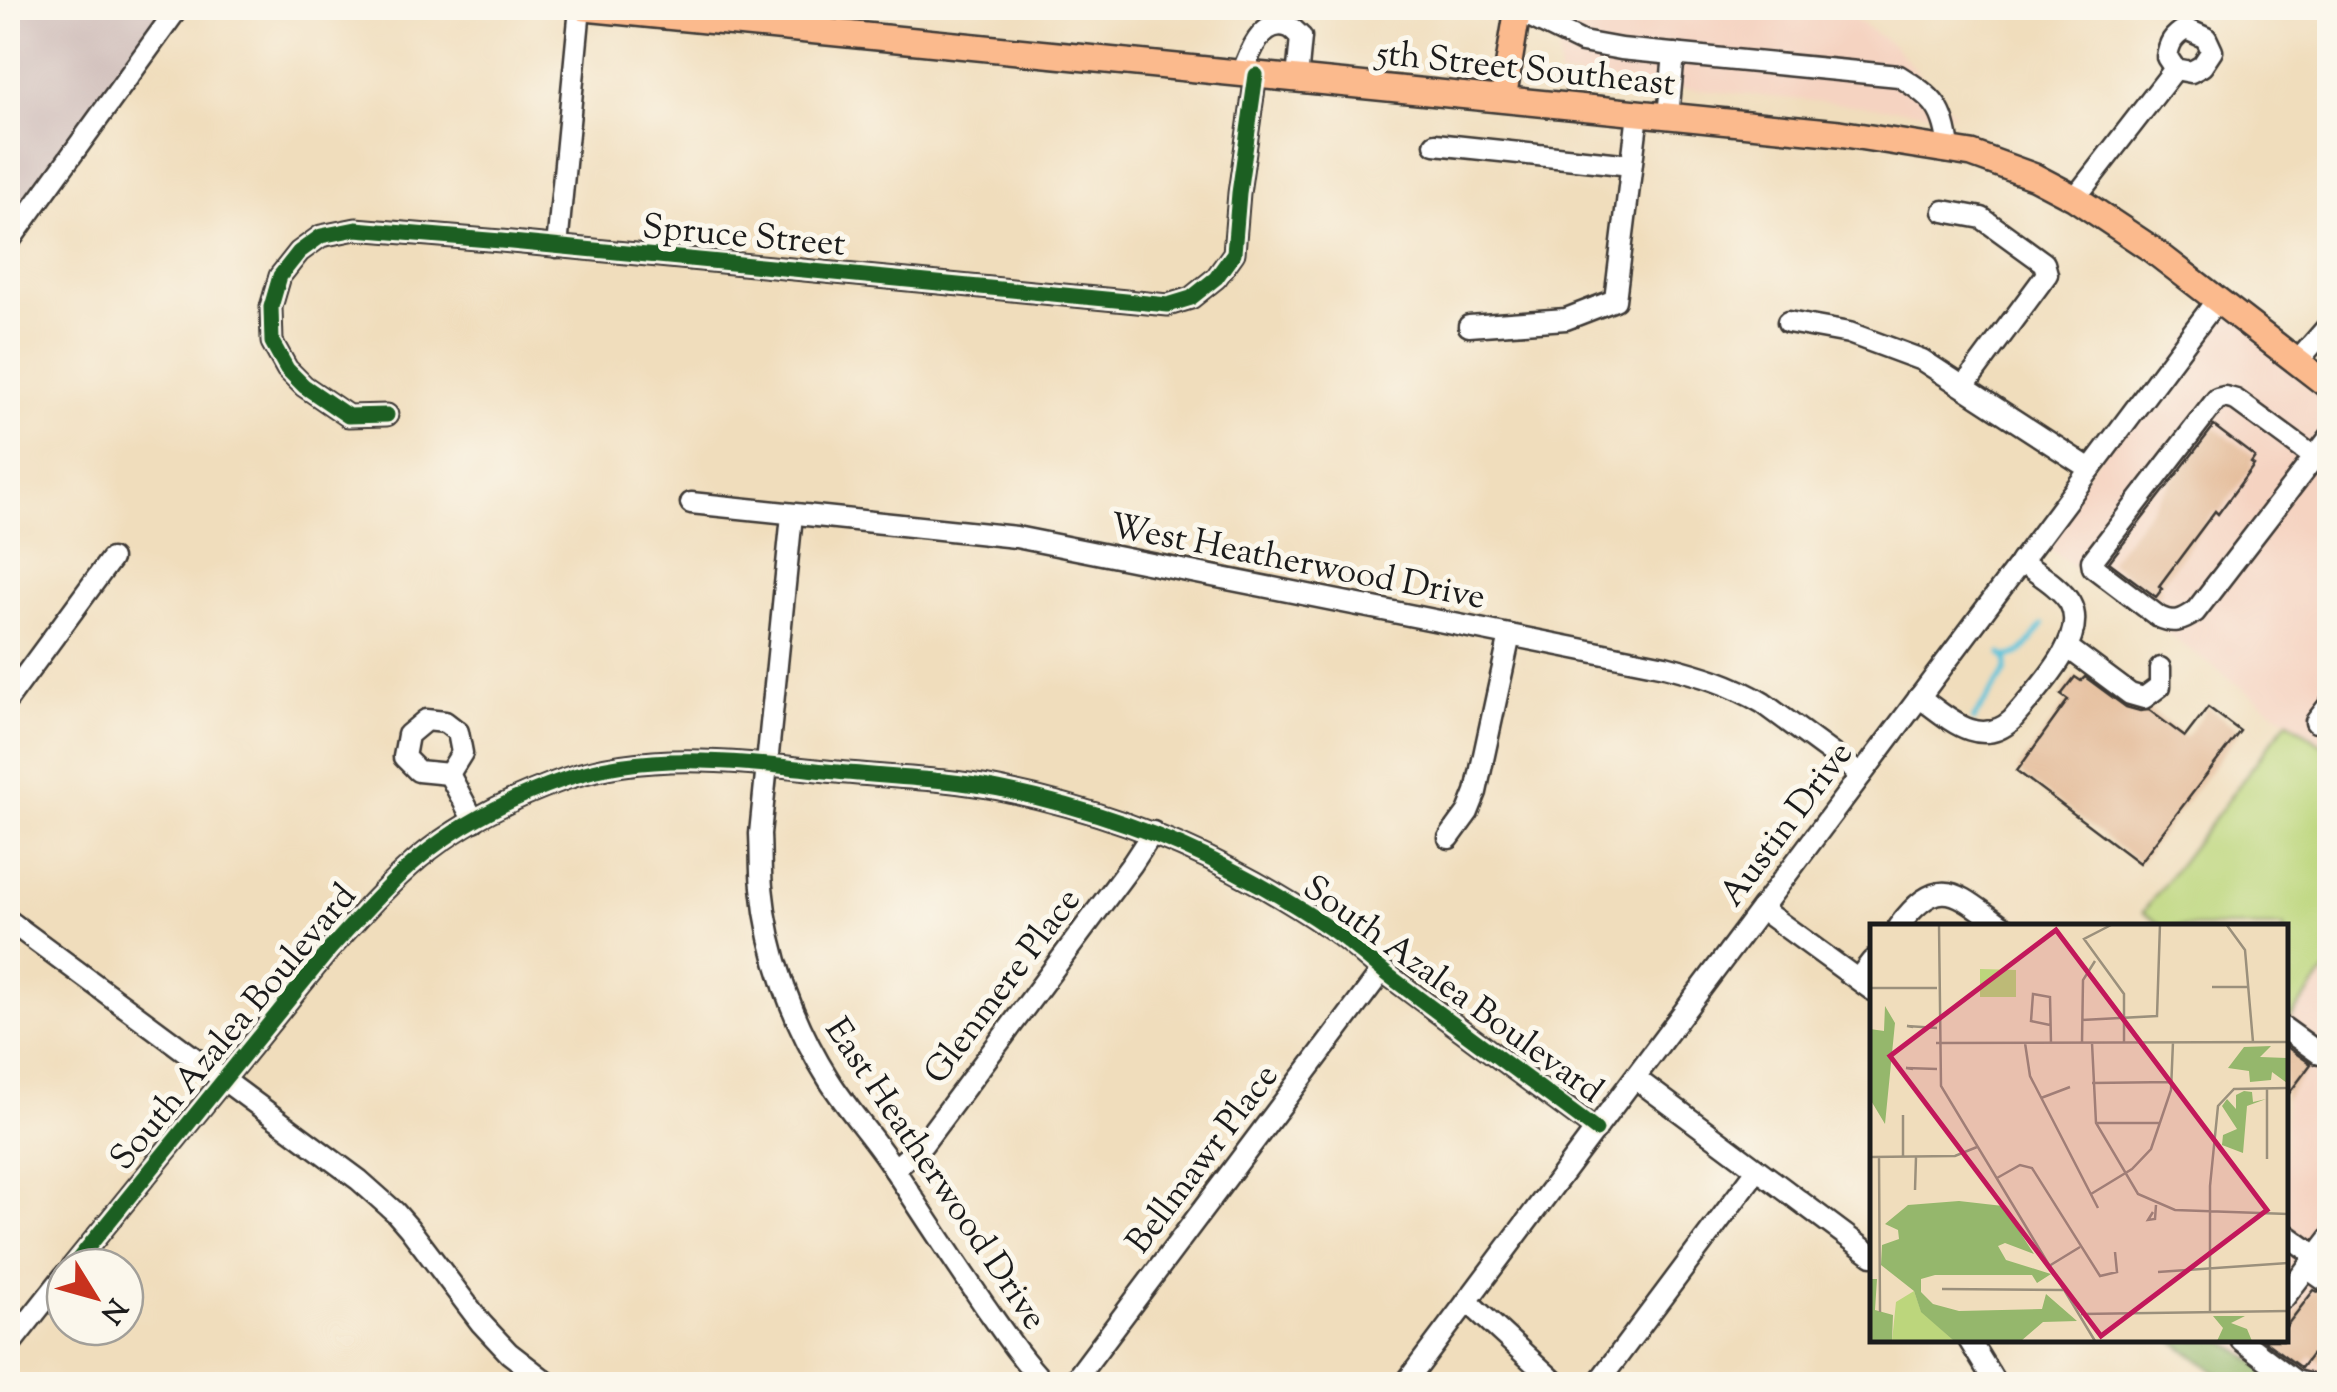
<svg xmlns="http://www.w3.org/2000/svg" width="2337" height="1392" font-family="'Sorts Mill Goudy',serif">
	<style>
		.built { fill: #f5d3c1 }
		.industrial { fill: #d1c0bc }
		.green { fill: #bcd67c; stroke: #6c794c; stroke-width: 2.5 }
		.forest { fill: #95b76c; stroke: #586a44; stroke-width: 2.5 }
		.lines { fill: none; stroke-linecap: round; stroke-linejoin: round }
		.stream { stroke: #5ec4db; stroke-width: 5 }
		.building { fill: #e3b996 }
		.minor-casing { stroke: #3c3934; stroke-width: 25 }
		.major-casing { stroke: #3c3934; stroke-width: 30 }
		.minor { stroke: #fff; stroke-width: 20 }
		.major { stroke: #fbba8d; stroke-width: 25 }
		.cycleway-casing { stroke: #fbf7ec; stroke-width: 21 }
		.cycleway { stroke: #1b5e20; stroke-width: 15 }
		.labels { text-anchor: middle; stroke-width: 10; stroke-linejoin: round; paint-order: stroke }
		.street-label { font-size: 35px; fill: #1c1c1c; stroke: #fbf7ec }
		.inset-road { fill: none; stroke: #9b907c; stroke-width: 2.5 }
		.view { fill: #c2185b; fill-opacity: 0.15; stroke: #c2185b; stroke-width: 5 }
		.inset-edge { fill: none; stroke: #1c1c1c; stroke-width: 5 }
	</style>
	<rect width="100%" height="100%" fill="#fbf7ec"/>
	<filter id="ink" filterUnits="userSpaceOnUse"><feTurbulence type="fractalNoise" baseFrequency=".01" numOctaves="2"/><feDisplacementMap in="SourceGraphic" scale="20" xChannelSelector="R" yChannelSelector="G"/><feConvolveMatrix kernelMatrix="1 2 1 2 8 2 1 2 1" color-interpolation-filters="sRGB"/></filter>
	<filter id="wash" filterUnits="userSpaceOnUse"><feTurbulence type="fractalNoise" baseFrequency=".0048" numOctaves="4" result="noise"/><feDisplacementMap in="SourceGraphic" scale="40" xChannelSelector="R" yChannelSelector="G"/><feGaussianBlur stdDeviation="2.25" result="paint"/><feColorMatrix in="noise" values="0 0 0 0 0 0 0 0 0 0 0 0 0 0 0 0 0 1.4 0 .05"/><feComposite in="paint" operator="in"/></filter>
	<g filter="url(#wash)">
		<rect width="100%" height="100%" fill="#f0ddbc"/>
		<g class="built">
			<polygon points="1559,8 1839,8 1894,46 1955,115 1559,76"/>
			<polygon points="2217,300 2329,387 2329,750 2037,540"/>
			<polygon points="2329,967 2329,1384 2286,1384 2224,1340 2284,1340 2285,1018 2288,1020"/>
		</g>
		<polygon class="industrial" points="8,8 169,8 8,225"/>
		<polygon class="green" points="2288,720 2329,750 2329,967 2288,1021 2284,1018 2284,927 2163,927 2143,912"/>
		<polygon class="forest" points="2172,1340 2224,1340 2286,1384 2232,1384"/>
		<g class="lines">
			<g class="stream">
				<path d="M 2006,657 C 2023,658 2033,637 2043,625"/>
				<polyline points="1973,720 2005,672 2007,661 2001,654"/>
			</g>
		</g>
		<g id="blocks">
			<g class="building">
				<polygon points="2214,426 2255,457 2251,463 2254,465 2218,514 2215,511 2159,586 2162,589 2156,597 2109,562"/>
				<polygon points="2075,677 2081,681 2085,677 2126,707 2140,711 2149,710 2185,737 2208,707 2240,731 2139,863 2017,771 2068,700 2061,695"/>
				<polygon points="2284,1045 2311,1064 2284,1100"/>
				<polygon points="2314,1290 2330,1298 2330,1368 2311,1355 2301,1368 2263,1340 2284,1340 2284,1329"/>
			</g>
		</g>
	</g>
	<g filter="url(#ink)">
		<use href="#blocks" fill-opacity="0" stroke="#3c3934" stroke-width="2.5"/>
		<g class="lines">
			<defs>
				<g id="minor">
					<path d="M 1517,10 L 1582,42 L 1621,49 L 1899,76 C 1934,98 1945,108 1949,150"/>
					<path d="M 2186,29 L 2206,38 L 2212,51 L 2202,66 L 2191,72 L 2175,69 L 2167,57 C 2169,43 2173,36 2186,29 Z"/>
					<path d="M 1242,74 C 1248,56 1262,16 1289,27 C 1294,29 1297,34 1301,37 L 1297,79"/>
					<polyline points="1668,116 1674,54"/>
					<polyline points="1435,144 1631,165"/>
					<polyline points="2075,198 2175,69"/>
					<polyline points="1944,211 1982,218 2044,263 2047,274 1964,386"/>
					<polyline points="8,243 178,8"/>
					<polyline points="557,247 580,8"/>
					<polyline points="1788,322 1849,333 1922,360 2090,469"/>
					<polyline points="1469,326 1566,319 1615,300 1638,114"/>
					<polyline points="2297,362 2330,324"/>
					<polyline points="387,415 348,416 304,386 287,369 272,342 271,307 280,276 299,252 321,236 356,229 501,241 1168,305 1191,298 1216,278 1234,253 1239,193 1256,75"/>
					<path d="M 2314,457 L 2236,400 L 2225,397 L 2217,399 L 2092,561 L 2093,567 L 2159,617 C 2174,624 2182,621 2195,612 L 2330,437"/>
					<path d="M 691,503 L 1016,537 L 1665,666 C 1700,675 1731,684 1763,703 L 1861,775"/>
					<path d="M 792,515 L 760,834 C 761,851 760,869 762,887 C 768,954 793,1023 829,1080 C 849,1112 876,1140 896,1172 C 925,1217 955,1262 985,1306 C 1004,1333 1022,1360 1045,1384"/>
					<polyline points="2067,647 2130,694 2144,698 2160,686 2160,668"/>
					<path d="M 1919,697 C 1947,717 1979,750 2012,720 C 2033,694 2090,639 2070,603 C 2060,586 2036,573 2021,561"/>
					<polyline points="8,699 111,559"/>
					<polygon points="426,720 445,722 458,732 462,753 449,774 418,771 404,757 408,735"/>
					<polyline points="2316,722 2330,704"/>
					<polyline points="449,774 474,821"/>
					<polyline points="1449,838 1468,812 1476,792 1510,635"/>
					<polyline points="1761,909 1872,990"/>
					<polyline points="8,920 359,1180 395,1212 409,1228 481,1323 509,1353 549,1384"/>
					<path d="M 1898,927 C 1941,870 1957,894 2004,927"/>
					<polyline points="1858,979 1872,961"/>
					<polyline points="2284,1028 2320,1054 2330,1055"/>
					<polyline points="1635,1078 1872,1255"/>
					<polyline points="894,1169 923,1144 1132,864 1153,832"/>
					<polyline points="2284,1233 2316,1256"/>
					<path d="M 72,1267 L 329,950 C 358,918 386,886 419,858 C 460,824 514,797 565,779 C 649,750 740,762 826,771 C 883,777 943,778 999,789 C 1081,806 1160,832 1234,871 C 1267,888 1300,908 1331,929 C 1354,945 1374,965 1396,981 C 1462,1031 1529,1080 1596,1130"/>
					<polyline points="2307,1268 2330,1284"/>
					<polyline points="2284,1298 2330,1238"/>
					<polyline points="1467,1301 1557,1384"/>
					<polyline points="1969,1340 1996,1384"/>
					<polyline points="2241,1340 2295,1381 2307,1384"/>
					<polyline points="8,1347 65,1275"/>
					<polyline points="1072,1384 1382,971"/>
					<polyline points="1405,1384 2217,300"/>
					<polyline points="1597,1384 1757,1170"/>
				</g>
				<g id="major">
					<polyline points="585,8 1839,133 1972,154 2035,177 2075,198 2150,248 2330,387"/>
					<polyline points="1503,99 1518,8"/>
				</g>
			</defs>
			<use href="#minor" class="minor-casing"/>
			<use href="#major" class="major-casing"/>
			<use href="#minor" class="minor"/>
			<use href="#major" class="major"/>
			<defs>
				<g id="cycleway">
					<polyline points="387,415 348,416 304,386 287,369 272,342 271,307 280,276 299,252 321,236 356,229 501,241 1168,305 1191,298 1216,278 1234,253 1239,193 1256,75"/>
					<path d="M 72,1267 L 329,950 C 358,918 386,886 419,858 C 460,824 514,797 565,779 C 649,750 740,762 826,771 C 883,777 943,778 999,789 C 1081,806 1160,832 1234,871 C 1267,888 1300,908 1331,929 C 1354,945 1374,965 1396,981 C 1462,1031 1529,1080 1596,1130"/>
				</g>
			</defs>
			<use href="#cycleway" class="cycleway-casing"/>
			<use href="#cycleway" class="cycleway"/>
		</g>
	</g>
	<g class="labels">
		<g class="street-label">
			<text transform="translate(1526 67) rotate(6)" y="12">5th Street Southeast</text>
			<text transform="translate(744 234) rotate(5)" y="12">Spruce Street</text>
			<text transform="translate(1298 560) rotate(11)" y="12">West Heatherwood Drive</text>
			<text transform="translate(1785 823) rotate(-53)" y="12">Austin Drive</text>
			<text transform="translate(1001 985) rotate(-53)" y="12">Glenmere Place</text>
			<text transform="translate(1454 988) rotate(36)" y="12">South Azalea Boulevard</text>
			<text transform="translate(232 1026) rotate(-50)" y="12">South Azalea Boulevard</text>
			<text transform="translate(1201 1158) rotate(-53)" y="12">Bellmawr Place</text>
			<text transform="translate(937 1173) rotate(56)" y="12">East Heatherwood Drive</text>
		</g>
	</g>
	<g transform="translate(1870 924)">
		<rect width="418" height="418" fill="#f0ddbc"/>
		<path d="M 110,45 L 146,46 L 146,73 L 110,73 ZM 44,367 L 51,387 L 84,417 L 22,417 L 26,378 Z" fill="#bcd67c"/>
		<path d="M 15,82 L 25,99 L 15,200 L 0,175 L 0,105 L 14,107 ZM 401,122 L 390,133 L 417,134 L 417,159 L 402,148 L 401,156 L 380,158 L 379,147 L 358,144 L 374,123 ZM 374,167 L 382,168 L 383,178 L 396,175 L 377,182 L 373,229 L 352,221 L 353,211 L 367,205 L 352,182 L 357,175 L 366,185 L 366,171 ZM 89,277 L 133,282 L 164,330 L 135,319 L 128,322 L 136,336 L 181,350 L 167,359 L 162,351 L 65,351 L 51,355 L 51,368 L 63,380 L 89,387 L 172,385 L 176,370 L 207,397 L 173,398 L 151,417 L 84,417 L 51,388 L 44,367 L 11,341 L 12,321 L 29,315 L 28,306 L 15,300 L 38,281 ZM 0,355 L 7,355 L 5,386 L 23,391 L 22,417 L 1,417 ZM 343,392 L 375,392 L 361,399 L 377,405 L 382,417 L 347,417 L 353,404 Z" fill="#95b76c"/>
		<path class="inset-road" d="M 69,0 L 71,162 L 225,417M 243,0 L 214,15 L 254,70 L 254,119M 356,0 L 375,26 L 383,118M 342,63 L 378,63M 0,64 L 67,64M 212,96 L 287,92 L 290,0M 180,101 L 161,97 L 163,70 L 180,73 L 181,119M 43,103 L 37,102 L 67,104M 66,119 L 418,118M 155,119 L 160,152 L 228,284M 212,119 L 213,56 L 225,37M 222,119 L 226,199 L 268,270 L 305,286 L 418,290M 43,145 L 36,144 L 67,145M 222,159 L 302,158M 171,174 L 200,163M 33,191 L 33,233M 226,199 L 290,199M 0,233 L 85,232 L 107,223M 9,233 L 10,388M 397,235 L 397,164M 127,254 L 150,241 L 162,244 L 230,352 L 247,348 L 245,328M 45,266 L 46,233M 221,270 L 262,245 L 281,225 L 301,166 L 303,118M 283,288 L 278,296 L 285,295 L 286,281M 179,342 L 210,323M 288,348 L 418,339M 72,365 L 194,366M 340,388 L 340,262 L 348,182 L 364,165 L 418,164M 211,390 L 418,387"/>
		<path class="view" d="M 186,6 L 397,286 L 231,412 L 20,132 Z"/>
		<rect width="418" height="418" class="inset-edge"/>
	</g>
	<rect width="2337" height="1392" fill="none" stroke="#fbf7ec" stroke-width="40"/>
	<g transform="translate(95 1297) rotate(127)"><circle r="48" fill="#fbf7ec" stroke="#a29f99" stroke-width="2.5"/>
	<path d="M0-8L18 38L0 25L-18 38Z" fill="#c8321e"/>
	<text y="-15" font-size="28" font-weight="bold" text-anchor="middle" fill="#1c1c1c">N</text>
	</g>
</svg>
